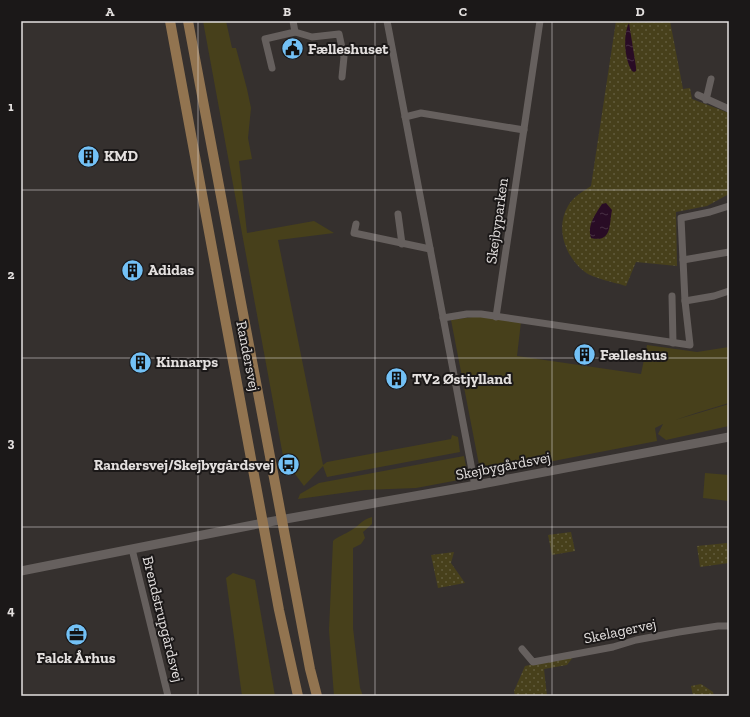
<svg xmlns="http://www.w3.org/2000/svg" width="750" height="717" font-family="'Zilla Slab',serif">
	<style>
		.green { fill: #47401b }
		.park { fill: url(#park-dots) }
		.water { fill: url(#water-ripples) }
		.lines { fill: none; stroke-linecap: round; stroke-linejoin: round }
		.minor { stroke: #66605e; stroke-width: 7 }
		.tertiary { stroke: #66605e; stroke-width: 9 }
		.secondary { stroke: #927450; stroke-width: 10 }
		.grid { fill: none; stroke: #e4e0df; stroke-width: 1; stroke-opacity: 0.55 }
		.labels { text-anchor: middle; stroke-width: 4; stroke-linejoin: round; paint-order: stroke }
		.poi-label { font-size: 15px; font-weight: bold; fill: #e4e0df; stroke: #1b1818; text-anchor: start }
		.street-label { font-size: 15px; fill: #e4e0df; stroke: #1b1818 }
		.neatline { fill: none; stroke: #e4e0df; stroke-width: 1.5 }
		.grid-label { font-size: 13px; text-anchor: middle; font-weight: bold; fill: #e4e0df }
	</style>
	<defs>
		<pattern id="park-dots" width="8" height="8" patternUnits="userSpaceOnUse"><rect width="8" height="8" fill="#47401b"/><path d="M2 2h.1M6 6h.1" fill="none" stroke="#615b3c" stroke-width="1.8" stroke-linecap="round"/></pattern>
		<pattern id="water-ripples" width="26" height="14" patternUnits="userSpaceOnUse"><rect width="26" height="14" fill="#290c25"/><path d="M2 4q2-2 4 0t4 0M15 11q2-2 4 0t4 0" fill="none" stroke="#482f44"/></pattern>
	</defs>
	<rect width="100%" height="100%" fill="#35302e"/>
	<g class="green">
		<polygon points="203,21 226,21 232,48 236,48 247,89 251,108 248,138 252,159 239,161 247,233 314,221 334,233 278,240 323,465 327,462 451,439 452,435 458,437 460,452 327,477 323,466 304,486 292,470 291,463 287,455 283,456"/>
		<polygon points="480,316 521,322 517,356 641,374 647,345 697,352 729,347 729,403 696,413 675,420 729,404 729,426 666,440 658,434 663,424 655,428 657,441 481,475 451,320"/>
		<polygon points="464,456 467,471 464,479 416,488 364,490 298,499 300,494 319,483"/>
		<polygon points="705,473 729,475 729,501 703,498"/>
		<path d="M 372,517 L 372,524 L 363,532 L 365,538 L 361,544 L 353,548 L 353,628 L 360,688 L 363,696 L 334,696 L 329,630 L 333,541 C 338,536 344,535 350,531 C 359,526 361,520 372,517 Z"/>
		<polygon points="233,573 255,580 275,696 242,696 226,578"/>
	</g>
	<g class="park">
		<path d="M 616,21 L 670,21 L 683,89 L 690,88 L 692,99 L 729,113 L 729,194 L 707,206 L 676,212 L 677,266 L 636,262 L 626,286 C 617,283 592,278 585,272 C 565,257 555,228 568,206 C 573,197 582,192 591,186 Z"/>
		<polygon points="571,532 575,551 552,555 548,535"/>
		<polygon points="727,543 729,563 700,567 697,546"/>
		<polygon points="454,552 451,563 465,583 438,588 431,555"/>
		<polygon points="574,656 567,665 544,669 547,696 515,696 514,691 525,666"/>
		<polygon points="701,684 713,692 714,696 693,696 691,686"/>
	</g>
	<g class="water">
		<path d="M 629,23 L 636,67 L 636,71 L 634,72 L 632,71 C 624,59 623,34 629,23 Z"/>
		<path d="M 606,203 L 612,210 C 609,225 612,243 591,238 C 587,225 595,215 602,204 Z"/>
	</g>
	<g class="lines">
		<g class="minor">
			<polyline points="387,21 475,486"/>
			<polyline points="295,32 312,37 339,34 344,57 342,77"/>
			<polyline points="272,68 265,39 295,32 293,21"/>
			<polyline points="698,95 729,109"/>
			<polyline points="706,100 711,79"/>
			<polyline points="405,117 421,113 524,130"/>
			<polyline points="398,214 402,244"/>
			<polyline points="356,224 354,233 430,249"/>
			<polyline points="683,260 729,252"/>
			<polyline points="672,296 673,343"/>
			<polyline points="685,301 714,296 729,291"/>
			<polyline points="496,317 540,21"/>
			<polyline points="443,318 467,314 481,314 690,345 685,301 681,218 710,212 729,206"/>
			<polyline points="132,549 168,696"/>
			<polyline points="522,649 533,662 613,647 636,640 679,632 718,626 729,626"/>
		</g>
		<polyline class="tertiary" points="21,571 263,523 471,486 729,437"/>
		<g class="secondary">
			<polyline points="170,21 279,610 298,696"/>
			<polyline points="188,21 310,669 317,696"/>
		</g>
	</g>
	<path class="grid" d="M 198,21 L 198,696M 375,21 L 375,696M 552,21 L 552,696M 21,190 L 729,190M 21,358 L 729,358M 21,527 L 729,527"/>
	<defs>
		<symbol id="civic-disc" viewBox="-11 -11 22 22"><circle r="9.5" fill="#73c1f6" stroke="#1b1818"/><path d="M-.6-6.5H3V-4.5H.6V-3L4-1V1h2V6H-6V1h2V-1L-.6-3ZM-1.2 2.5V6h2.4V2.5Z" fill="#111"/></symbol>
		<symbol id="building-disc" viewBox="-11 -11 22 22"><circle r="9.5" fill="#73c1f6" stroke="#1b1818"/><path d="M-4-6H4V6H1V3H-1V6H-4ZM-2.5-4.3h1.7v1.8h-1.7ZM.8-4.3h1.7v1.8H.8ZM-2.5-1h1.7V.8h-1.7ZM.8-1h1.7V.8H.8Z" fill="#111"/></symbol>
		<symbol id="bus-disc" viewBox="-11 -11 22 22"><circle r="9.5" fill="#73c1f6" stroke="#1b1818"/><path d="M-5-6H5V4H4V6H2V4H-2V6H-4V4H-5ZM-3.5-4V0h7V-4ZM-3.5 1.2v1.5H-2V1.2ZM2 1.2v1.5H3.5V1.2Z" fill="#111"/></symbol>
		<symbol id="office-disc" viewBox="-11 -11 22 22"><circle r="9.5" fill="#73c1f6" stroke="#1b1818"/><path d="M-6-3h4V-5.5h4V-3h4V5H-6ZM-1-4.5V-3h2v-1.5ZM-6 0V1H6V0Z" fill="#111"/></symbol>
	</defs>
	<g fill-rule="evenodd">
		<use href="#civic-disc" x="280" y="36" width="25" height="25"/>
		<use href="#building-disc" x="76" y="144" width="25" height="25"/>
		<use href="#building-disc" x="120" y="258" width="25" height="25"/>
		<use href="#building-disc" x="572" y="342" width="25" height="25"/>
		<use href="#building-disc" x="128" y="350" width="25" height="25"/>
		<use href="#building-disc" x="384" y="366" width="25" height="25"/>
		<use href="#bus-disc" x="276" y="452" width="25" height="25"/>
		<use href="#office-disc" x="64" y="622" width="25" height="25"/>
	</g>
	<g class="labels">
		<g class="poi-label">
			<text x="308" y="54">Fælleshuset</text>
			<text x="104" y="161">KMD</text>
			<text x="148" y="275">Adidas</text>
			<text x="600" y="360">Fælleshus</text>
			<text x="156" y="367">Kinnarps</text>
			<text x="412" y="384">TV2 Østjylland</text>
			<text x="274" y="470" text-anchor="end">Randersvej/Skejbygårdsvej</text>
			<text x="76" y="663" text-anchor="middle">Falck Århus</text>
		</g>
		<g class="street-label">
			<text transform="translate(497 221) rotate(-82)" y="5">Skejbyparken</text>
			<text transform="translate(248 356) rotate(79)" y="5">Randersvej</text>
			<text transform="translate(503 466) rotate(-11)" y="5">Skejbygårdsvej</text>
			<text transform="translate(163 619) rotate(76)" y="5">Brendstrupgårdsvej</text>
			<text transform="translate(620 631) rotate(-12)" y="5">Skelagervej</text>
		</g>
	</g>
	<rect width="750" height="717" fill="none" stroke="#1b1818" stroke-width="44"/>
	<rect x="22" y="22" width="706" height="673" class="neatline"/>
	<g class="grid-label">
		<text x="110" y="16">A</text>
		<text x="287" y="16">B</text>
		<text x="463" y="16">C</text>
		<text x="640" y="16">D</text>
		<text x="11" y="111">1</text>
		<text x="11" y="279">2</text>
		<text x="11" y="447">3</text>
		<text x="11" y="615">4</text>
	</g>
</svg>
